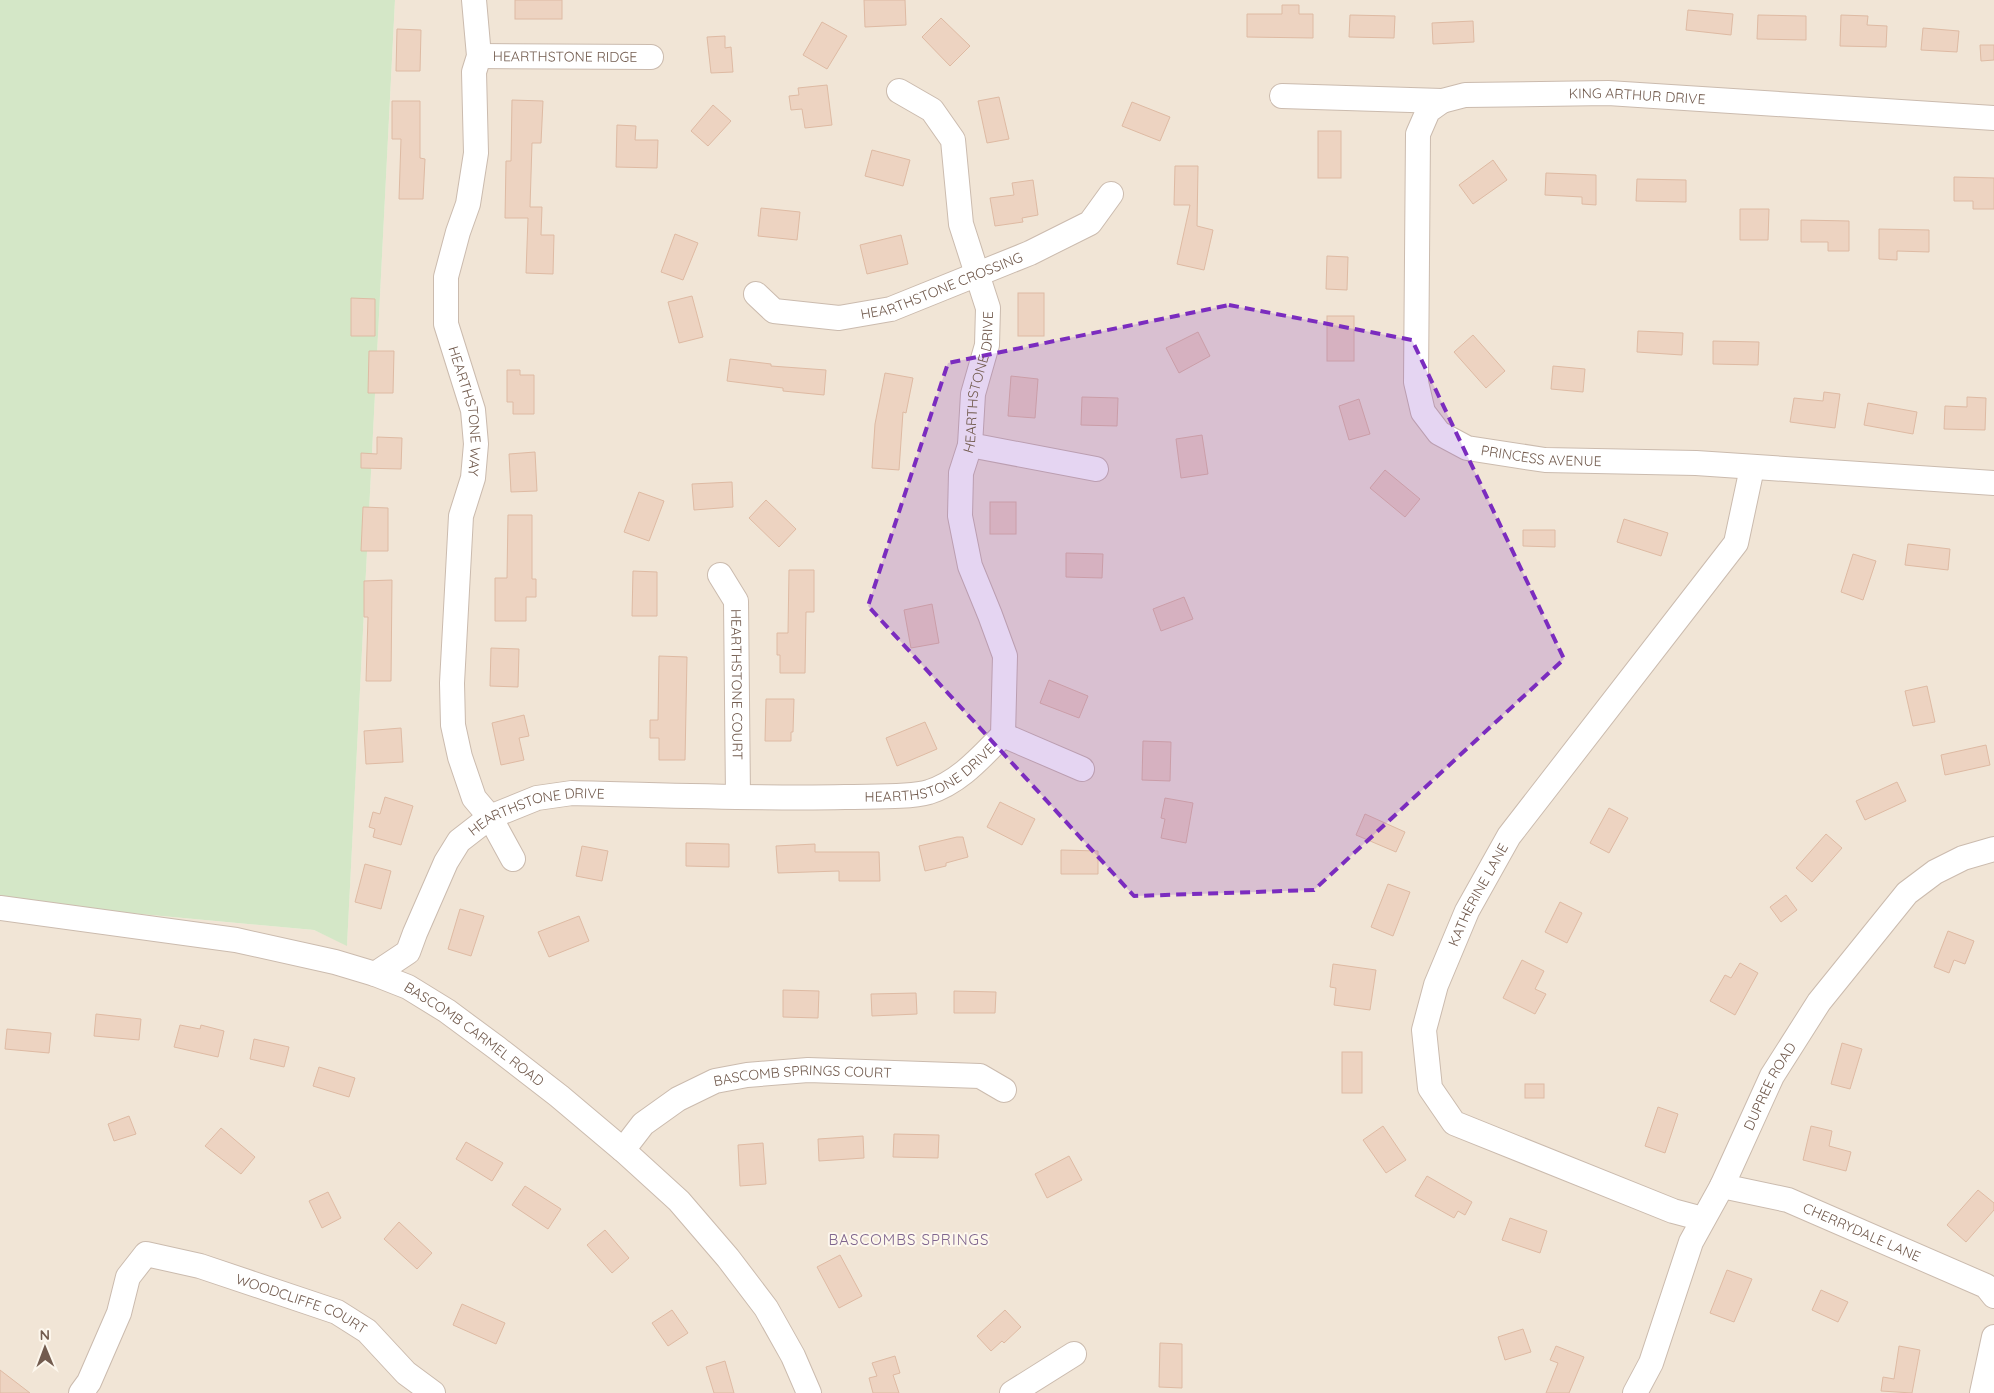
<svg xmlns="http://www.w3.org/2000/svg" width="1994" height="1393" font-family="Quicksand,sans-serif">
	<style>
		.residential { fill: #f1e5d6 }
		.green { fill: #d4e7c7 }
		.building { fill: #edd3c1; stroke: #debaa3 }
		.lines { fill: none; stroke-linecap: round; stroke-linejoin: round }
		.minor-casing { stroke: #cbbbae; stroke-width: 26 }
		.minor { stroke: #fff; stroke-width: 24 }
		.marked { fill: #7b2cbf; fill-opacity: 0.2; stroke: #7b2cbf; stroke-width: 4; stroke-dasharray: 10 6; stroke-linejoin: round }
		.labels { text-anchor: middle; stroke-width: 4; stroke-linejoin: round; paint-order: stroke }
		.street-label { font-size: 14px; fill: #725b4e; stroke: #fdf7ed }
		.neighbourhood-label { font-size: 15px; letter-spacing: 1px; fill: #80668e; stroke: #fdf7ed }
	</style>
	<rect width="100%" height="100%" fill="#faf3e7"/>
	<polygon class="residential" points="395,0 1994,0 1994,1393 0,1393 0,901 314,930 347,945"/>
	<polygon class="green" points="0,0 395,0 347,946 314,930 0,901"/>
	<g class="building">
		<rect x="515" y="0" width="47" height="19"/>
		<polygon points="864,0 905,0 906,25 865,27"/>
		<polygon points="1282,5 1299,5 1299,14 1313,14 1313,38 1247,37 1247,14 1282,14"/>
		<polygon points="1688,10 1733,14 1731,35 1686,30"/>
		<polygon points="1350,15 1395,16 1394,38 1349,37"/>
		<polygon points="1758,15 1806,16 1806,40 1757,39"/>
		<polygon points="1841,15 1868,16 1867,25 1887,26 1886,47 1840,46"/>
		<polygon points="941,18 970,46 950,66 922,37"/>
		<polygon points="1473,21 1474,42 1433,44 1432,23"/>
		<polygon points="822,22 847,36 827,69 803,55"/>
		<polygon points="1923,28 1959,31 1957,52 1921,50"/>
		<polygon points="397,29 421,30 420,71 396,71"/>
		<polygon points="725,36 725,48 731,47 733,72 711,73 707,37"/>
		<polygon points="1980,45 1994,45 1994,60 1981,61"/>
		<polygon points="827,85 832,125 805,128 802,109 791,110 789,96 799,95 798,88"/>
		<polygon points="999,97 1009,139 987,143 978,101"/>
		<polygon points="512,100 543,101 541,143 532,143 530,207 542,207 541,235 554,235 553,274 526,273 528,218 505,218 506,161 511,161"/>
		<polygon points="392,101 420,101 420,158 425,159 423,199 399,199 401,139 392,139"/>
		<polygon points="1132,102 1170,117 1160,141 1122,126"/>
		<polygon points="713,105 731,121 708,146 691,131"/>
		<polygon points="617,125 636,126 635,140 658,140 657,168 616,167"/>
		<rect x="1318" y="131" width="23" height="47"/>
		<polygon points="872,150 910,160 903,186 865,176"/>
		<polygon points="1493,160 1507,180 1473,204 1459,185"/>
		<polygon points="1175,166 1198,166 1197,226 1213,230 1204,270 1177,264 1190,205 1174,205"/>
		<polygon points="1546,173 1596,175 1596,205 1582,204 1582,197 1545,195"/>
		<polygon points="1954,177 1994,178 1994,209 1973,209 1973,201 1954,201"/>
		<polygon points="1637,179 1686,180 1686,202 1636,201"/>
		<polygon points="1033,180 1038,215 1022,218 1023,222 995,226 990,198 1014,195 1012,183"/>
		<polygon points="761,208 800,212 797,240 758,236"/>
		<polygon points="1740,209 1769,209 1768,240 1740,240"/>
		<polygon points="1801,220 1849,221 1849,251 1828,251 1828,242 1801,242"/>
		<polygon points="1879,229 1929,230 1929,252 1897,251 1897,260 1879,259"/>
		<polygon points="675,234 698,243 683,280 661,272"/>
		<polygon points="901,235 908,264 867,274 860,245"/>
		<polygon points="1327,256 1348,257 1347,290 1326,289"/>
		<rect x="1018" y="293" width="26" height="43"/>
		<polygon points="692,296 703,337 679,343 668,302"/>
		<polygon points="351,298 375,299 375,336 351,336"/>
		<rect x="1327" y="316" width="27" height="45"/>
		<polygon points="1638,331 1683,333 1682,355 1637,352"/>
		<polygon points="1198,332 1210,356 1179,373 1166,348"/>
		<polygon points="1473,335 1505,371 1486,388 1454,352"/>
		<polygon points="1713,341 1759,342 1758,365 1713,364"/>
		<polygon points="369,351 394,351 393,393 368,393"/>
		<polygon points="730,359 771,364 771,366 826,370 824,395 783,391 783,388 727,381"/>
		<polygon points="1553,366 1585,369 1583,392 1551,389"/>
		<polygon points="507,370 520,370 520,375 534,375 534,414 513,414 513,402 507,402"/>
		<polygon points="885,373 913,378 906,413 903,412 899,470 872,468 875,424"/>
		<polygon points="1011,376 1038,379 1035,418 1008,416"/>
		<polygon points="1824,392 1840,394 1835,428 1790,422 1794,398 1823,401"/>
		<polygon points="1082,397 1118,398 1117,426 1081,425"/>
		<polygon points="1967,397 1986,398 1985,430 1944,429 1945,406 1967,407"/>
		<polygon points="1359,399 1370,434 1349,440 1339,406"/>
		<polygon points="1868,403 1917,412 1913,434 1864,425"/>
		<polygon points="1202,435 1208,474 1181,478 1176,439"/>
		<polygon points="377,437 402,438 401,469 361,468 361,453 377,454"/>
		<polygon points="535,452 537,491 511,492 509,454"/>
		<polygon points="1385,470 1420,499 1405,517 1370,488"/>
		<polygon points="732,482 733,507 694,510 692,484"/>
		<polygon points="639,492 664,501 649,541 624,532"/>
		<polygon points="766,500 796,529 779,547 749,518"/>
		<rect x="990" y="502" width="26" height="32"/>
		<polygon points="363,507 388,508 388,551 361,551"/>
		<polygon points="508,515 532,515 532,579 536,579 536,597 526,597 526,621 495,621 495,578 507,578"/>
		<polygon points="1624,519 1668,533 1661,556 1617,542"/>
		<polygon points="1523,530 1555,530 1555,547 1523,546"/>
		<polygon points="1908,544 1950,549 1948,570 1905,565"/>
		<polygon points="1066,553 1103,554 1102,578 1066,577"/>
		<polygon points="1853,554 1876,561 1863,600 1841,592"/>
		<polygon points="789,570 814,570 814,612 806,612 805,673 780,673 780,655 777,655 777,633 788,633"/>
		<polygon points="633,571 657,572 657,616 632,616"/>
		<polygon points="392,580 391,681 366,681 368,617 364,617 364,581"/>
		<polygon points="1184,597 1193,619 1161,631 1153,609"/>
		<polygon points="932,604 939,643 911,648 904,610"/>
		<polygon points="491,648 519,649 518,687 490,686"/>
		<polygon points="659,656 687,657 685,760 659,760 659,738 650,738 650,720 658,720"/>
		<polygon points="1049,680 1088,696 1079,718 1040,703"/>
		<polygon points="1927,686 1935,722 1913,726 1905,691"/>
		<polygon points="766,699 794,699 793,732 791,732 791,741 765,741"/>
		<polygon points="524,715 529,736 519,738 524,760 501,765 492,723"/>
		<polygon points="925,722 937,749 897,766 886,738"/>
		<polygon points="401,728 403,762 366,764 364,731"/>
		<polygon points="1143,741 1171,742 1170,781 1142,780"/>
		<polygon points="1986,745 1990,765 1945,775 1941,755"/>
		<polygon points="1897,782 1906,801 1865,820 1856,801"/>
		<polygon points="385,797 413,806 401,845 373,837 375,829 369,827 373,812 380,814"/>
		<polygon points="1165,798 1193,803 1186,843 1161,838 1165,819 1161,818"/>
		<polygon points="1000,802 1035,819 1022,845 987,827"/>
		<polygon points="1609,808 1628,818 1609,853 1590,843"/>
		<polygon points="1365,814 1405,832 1396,852 1356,835"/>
		<polygon points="1826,834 1842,848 1812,882 1796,868"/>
		<polygon points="957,837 963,837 968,857 946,863 946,866 925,871 919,846"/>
		<polygon points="686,843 729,844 729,867 686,866"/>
		<polygon points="815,844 815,852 879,852 880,881 839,881 839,871 778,873 776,846"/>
		<polygon points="582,846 608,851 602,881 576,876"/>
		<polygon points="1061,850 1098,851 1098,874 1061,874"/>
		<polygon points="365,864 391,871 381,909 355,902"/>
		<polygon points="1388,884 1410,892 1393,936 1371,927"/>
		<polygon points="1786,895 1797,910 1781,922 1770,907"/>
		<polygon points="1560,902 1582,913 1567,943 1545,932"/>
		<polygon points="460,909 484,916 471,956 448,949"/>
		<polygon points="579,916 589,941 549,957 538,932"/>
		<polygon points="1948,931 1974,941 1965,964 1954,960 1949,973 1934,967"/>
		<polygon points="1522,960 1544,971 1535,989 1546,994 1535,1014 1503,998"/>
		<polygon points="1740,963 1758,973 1735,1015 1710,1001 1725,975 1731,978"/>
		<polygon points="1333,964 1376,970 1370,1010 1334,1005 1336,988 1330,987"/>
		<polygon points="783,990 819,991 818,1018 783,1017"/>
		<polygon points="954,991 996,992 995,1013 954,1013"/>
		<polygon points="916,993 917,1014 872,1016 871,994"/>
		<polygon points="96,1014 141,1019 139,1040 94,1036"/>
		<polygon points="180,1025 200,1029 201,1025 224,1031 218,1057 174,1047"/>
		<polygon points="7,1029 51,1033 49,1053 5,1049"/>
		<polygon points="254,1039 289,1047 284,1067 250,1059"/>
		<polygon points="1842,1043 1862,1049 1850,1089 1831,1084"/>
		<rect x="1342" y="1052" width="20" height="41"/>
		<polygon points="319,1067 355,1078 349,1097 313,1086"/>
		<rect x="1525" y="1084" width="19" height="14"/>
		<polygon points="1658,1107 1678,1114 1665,1153 1645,1146"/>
		<polygon points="129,1116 136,1134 114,1141 108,1124"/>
		<polygon points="1383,1126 1406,1160 1386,1173 1363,1140"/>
		<polygon points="1811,1126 1832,1131 1829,1146 1851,1152 1846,1171 1803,1160"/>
		<polygon points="221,1128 255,1157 241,1174 205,1146"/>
		<polygon points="894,1134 939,1135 938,1158 893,1157"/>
		<polygon points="863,1136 864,1158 819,1161 818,1139"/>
		<polygon points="466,1142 503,1163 492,1181 456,1159"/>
		<polygon points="763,1143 766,1184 740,1186 738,1145"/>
		<polygon points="1069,1156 1082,1180 1047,1198 1035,1174"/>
		<polygon points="1427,1176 1472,1202 1465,1215 1458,1211 1454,1218 1415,1196"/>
		<polygon points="525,1186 561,1209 548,1229 512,1205"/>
		<polygon points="1978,1190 1994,1203 1994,1210 1966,1242 1947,1225"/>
		<polygon points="328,1192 341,1218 322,1228 309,1201"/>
		<polygon points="1510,1218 1547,1231 1540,1253 1502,1240"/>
		<polygon points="399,1222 432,1253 417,1269 384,1239"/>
		<polygon points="605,1230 629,1258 612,1273 587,1245"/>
		<polygon points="840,1255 862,1296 839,1308 817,1267"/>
		<polygon points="1727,1270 1752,1279 1734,1322 1710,1313"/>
		<polygon points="1821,1290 1848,1302 1838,1322 1812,1310"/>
		<polygon points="462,1304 505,1323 496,1344 453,1325"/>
		<polygon points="672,1310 688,1333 668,1346 652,1323"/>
		<polygon points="1005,1310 1021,1327 1004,1343 1002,1341 991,1351 977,1336"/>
		<polygon points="1523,1329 1531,1352 1505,1360 1498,1337"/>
		<polygon points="1160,1343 1182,1344 1182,1388 1159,1387"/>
		<polygon points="1556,1346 1584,1357 1569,1393 1546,1393 1558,1363 1550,1360"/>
		<polygon points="1899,1346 1920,1350 1912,1393 1881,1391 1883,1377 1894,1379"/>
		<polygon points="895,1356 900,1373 893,1375 899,1393 873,1393 869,1378 877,1376 872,1363"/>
		<polygon points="725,1361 734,1393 714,1393 706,1367"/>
		<polygon points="0,1370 30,1393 0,1393"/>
	</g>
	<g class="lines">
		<defs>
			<g id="minor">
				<path id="s1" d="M 474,0 L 479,56 L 474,72 L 476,153 L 468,204 L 458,232 L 446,277 L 446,324 L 473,410 L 476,444 L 473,478 L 461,516 L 452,683 L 453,725 L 460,757 L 474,798 L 490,817 L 513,859"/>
				<path id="s2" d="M 479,56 L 651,57"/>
				<path id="s3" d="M 1282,96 L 1442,101 L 1465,95 L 1608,93 L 1994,118"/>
				<path id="s4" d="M 1442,101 L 1428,111 L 1418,134 L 1416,382 L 1423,412 L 1439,433 L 1467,448 L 1545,460 L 1696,463 L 1994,483"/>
				<path id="s5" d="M 756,294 L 774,311 L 839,318 L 891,309 L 1030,253 L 1090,223 L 1111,194"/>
				<polyline points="970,445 1096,469"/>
				<path id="s6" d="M 720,575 L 736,601 L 738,797"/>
				<polyline points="1003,735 1082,769"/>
				<path id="s7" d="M 0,908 L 236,940 L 335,962 L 375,974 L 408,987 L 447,1011 L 497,1048 L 559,1096 L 623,1150 L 679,1201 L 728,1258 L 766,1308 L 793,1356 L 809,1393"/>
				<path id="s8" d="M 375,974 L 408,952 L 415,933 L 446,862 L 459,841 L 490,817 L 537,798 L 572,793 C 663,795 755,799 845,797 C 868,796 908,798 929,792 C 960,782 981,757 1003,735 L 1005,656 L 990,615 L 970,566 L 960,516 L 961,473 L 970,445 L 973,394 L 987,345 L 988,308 L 961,224 L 953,140 L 932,110 L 899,91"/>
				<path id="s9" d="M 623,1150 L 643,1124 L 678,1099 L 715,1081 L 747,1075 L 808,1070 L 980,1076 L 1004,1090"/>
				<path id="s10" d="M 1722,1186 L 1788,1200 L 1986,1286 L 1994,1296"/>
				<path id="s11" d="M 1703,1219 L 1673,1211 L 1454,1123 L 1430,1088 L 1424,1030 L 1436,985 L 1467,911 L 1509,836 L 1736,543 L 1752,468"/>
				<path id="s12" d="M 81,1393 L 89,1382 L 119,1313 L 128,1277 L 146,1254 L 200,1266 L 337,1312 L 367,1331 L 406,1373 L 433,1393"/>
				<polyline points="1012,1393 1074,1354"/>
				<path id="s13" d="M 1635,1393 L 1651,1363 L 1691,1242 L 1722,1186 L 1772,1076 L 1819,1002 L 1907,893 L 1935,872 L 1963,858 L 1994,849"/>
				<polyline points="1982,1393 1994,1337"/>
			</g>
		</defs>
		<use href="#minor" class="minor-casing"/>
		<use href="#minor" class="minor"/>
	</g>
	<path class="marked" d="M 1229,305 L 1412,340 L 1564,659 L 1314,890 L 1134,896 L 868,606 L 948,363 Z"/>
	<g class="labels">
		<g class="street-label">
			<text dy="5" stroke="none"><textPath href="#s2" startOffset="86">HEARTHSTONE RIDGE</textPath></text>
			<text dy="5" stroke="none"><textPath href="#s3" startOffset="356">KING ARTHUR DRIVE</textPath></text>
			<text dy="5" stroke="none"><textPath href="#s5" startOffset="198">HEARTHSTONE CROSSING</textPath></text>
			<text dy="5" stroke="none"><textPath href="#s8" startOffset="1102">HEARTHSTONE DRIVE</textPath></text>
			<text dy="5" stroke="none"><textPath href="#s1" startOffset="419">HEARTHSTONE WAY</textPath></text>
			<text dy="5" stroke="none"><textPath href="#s4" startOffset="454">PRINCESS AVENUE</textPath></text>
			<text dy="5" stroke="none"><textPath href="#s6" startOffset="114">HEARTHSTONE COURT</textPath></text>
			<text dy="5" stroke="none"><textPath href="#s8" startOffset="652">HEARTHSTONE DRIVE</textPath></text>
			<text dy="5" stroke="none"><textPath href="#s8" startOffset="248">HEARTHSTONE DRIVE</textPath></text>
			<text dy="5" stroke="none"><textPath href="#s11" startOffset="514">KATHERINE LANE</textPath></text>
			<text dy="5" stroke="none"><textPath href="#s7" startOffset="498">BASCOMB CARMEL ROAD</textPath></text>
			<text dy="5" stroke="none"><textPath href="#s9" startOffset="205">BASCOMB SPRINGS COURT</textPath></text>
			<text dy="5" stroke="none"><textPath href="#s13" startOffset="336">DUPREE ROAD</textPath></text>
			<text dy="5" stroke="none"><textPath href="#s10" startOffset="148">CHERRYDALE LANE</textPath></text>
			<text dy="5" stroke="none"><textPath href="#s12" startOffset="319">WOODCLIFFE COURT</textPath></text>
		</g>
		<g class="neighbourhood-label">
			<text x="909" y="1245">BASCOMBS SPRINGS</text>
		</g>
	</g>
	<g transform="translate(45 1348) rotate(359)" stroke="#fdf7ed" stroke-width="4" paint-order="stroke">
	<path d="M0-4L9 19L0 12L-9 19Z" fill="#725b4e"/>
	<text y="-8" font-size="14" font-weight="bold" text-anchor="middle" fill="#725b4e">N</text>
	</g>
</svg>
